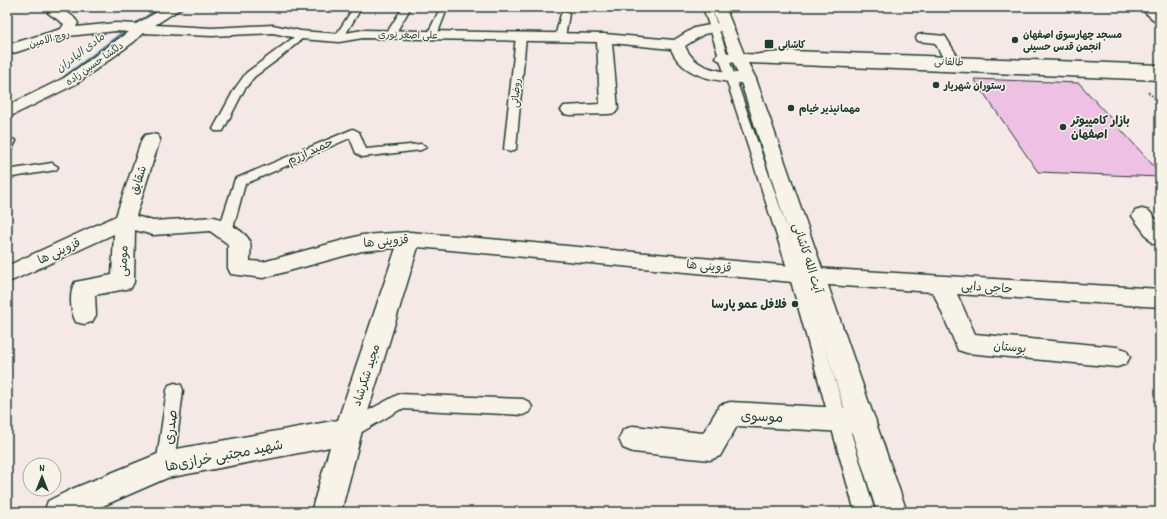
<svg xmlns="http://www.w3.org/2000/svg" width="1167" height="519" font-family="Dekko,'Playpen Sans Arabic',sans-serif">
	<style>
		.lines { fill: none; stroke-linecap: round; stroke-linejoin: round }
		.stream { fill: #5f8c9f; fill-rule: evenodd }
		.building { fill: #eec0e4; stroke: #1f3d34 }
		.service-casing { stroke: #1f3d34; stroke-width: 3 }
		.minor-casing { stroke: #1f3d34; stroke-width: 3 }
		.tertiary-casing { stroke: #1f3d34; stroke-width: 3 }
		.secondary-casing { stroke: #1f3d34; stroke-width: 3 }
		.path { stroke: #1f3d34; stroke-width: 1.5; stroke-dasharray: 2 2; stroke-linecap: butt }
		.service { fill: #f7f3e8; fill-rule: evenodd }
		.minor { fill: #f7f3e8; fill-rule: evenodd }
		.tertiary { fill: #f7f3e8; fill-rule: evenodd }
		.secondary { fill: #f7f3e8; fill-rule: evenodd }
		.poi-dot { fill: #1f3d34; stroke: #f7f3e8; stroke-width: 1.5 }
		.labels { text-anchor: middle; stroke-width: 3; stroke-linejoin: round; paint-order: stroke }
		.far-street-label { font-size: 10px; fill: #1f3d34; stroke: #f7f3e8 }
		.far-poi-label { font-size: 10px; font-weight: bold; fill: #1f3d34; stroke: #f7f3e8; text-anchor: start }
		.far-water-label { font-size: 11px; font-style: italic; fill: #345758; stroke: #f7f3e8 }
		.poi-label { font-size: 12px; font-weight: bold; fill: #1f3d34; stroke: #f7f3e8; text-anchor: start }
		.street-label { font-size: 12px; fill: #1f3d34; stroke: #f7f3e8 }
		.near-street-label { font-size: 14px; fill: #1f3d34; stroke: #f7f3e8 }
	</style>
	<rect width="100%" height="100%" fill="#f5e9e7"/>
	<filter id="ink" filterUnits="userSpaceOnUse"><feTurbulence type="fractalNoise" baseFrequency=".025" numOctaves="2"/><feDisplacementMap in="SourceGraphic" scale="8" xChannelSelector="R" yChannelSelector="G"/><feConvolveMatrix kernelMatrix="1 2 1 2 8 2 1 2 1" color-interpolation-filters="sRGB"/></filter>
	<g filter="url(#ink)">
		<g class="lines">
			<polygon class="stream" points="160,7 165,7 133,28 57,86 53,86 53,84 129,26"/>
		</g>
		<polygon class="building" points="974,79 1079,83 1160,173 1160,177 1038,172"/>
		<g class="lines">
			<defs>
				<g id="service">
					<polygon points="354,7 362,7 342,40 336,40 334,38"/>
					<polygon points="403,7 411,7 394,36 388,36 386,34"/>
					<polygon points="441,7 446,7 447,9 437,35 435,37 429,37 427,35"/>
					<polygon points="703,7 711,7 803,274 875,512 855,512 789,274"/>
					<polygon points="565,11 569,14 565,37 560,40 555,37 561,14"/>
					<polygon points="301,32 306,35 304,37 281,57 254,77 244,90 223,131 215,131 213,129 234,90 246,73"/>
					<polygon points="521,33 526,36 516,149 510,152 504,149 516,36"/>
					<polygon points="791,51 1160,65 1160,71 791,57 759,60 754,57 759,54"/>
					<polygon points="353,129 359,132 366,149 421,144 427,147 421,150 362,157 356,153 350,138 245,184 232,232 230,235 220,235 218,232 235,179"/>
					<polygon points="7,136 16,141 11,151 7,152"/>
					<polygon points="52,163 58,167 56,170 7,178 7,170"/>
					<polygon points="175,383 181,385 183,390 174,465 171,471 165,474 159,471 156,465 167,390 169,385"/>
					<polygon points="399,394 523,399 529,402 532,407 529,412 523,415 401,409 355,436 349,438 343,436 340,430 343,424"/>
				</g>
				<g id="minor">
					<path d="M 51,7 L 65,7 L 63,11 C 70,13 74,17 78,23 L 76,27 L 116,23 L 136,24 L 166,7 L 183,7 L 155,25 L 212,28 L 273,25 L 301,31 L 339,34 L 363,30 L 604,34 L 674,40 L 694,28 L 725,22 L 730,23 L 732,26 L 730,29 L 704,34 L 685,46 C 695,71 725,72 748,74 L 754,76 L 756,79 L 754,82 L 748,84 C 720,81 683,79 671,49 L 612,43 L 618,109 L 615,113 L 609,114 L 570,115 L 564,114 L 561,110 L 564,106 L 600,104 L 597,42 L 363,38 L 339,42 L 301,39 L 273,33 L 212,36 L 143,33 L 135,41 L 76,84 L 7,118 L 7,106 L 64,78 L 128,32 L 116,31 L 68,36 L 7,55 L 7,45 L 61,29 L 64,24 L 48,13 Z"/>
					<polygon points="923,34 945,36 964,67 962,70 950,70 935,43 918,41 916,38 918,35"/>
					<polygon points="723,52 743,55 746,58 743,61 738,63 718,60 715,57 718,54"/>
					<path d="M 151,134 L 157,135 L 160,139 L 136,216 L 153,221 L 214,217 C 223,219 248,233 250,242 C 251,247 250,255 250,261 L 263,262 L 362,235 L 410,232 L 814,268 L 1160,289 L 1160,307 L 957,294 L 975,334 L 1117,347 L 1126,350 L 1130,357 L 1126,364 L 1117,367 L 967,353 L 958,350 L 933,292 L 814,284 L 418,247 L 362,431 L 341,512 L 311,512 L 330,447 L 167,478 L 89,512 L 44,512 L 48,501 L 72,489 L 165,451 L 338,420 L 396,248 L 362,251 L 263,278 L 231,274 L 228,268 L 228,244 L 210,231 L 153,235 L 135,230 L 134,282 L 131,288 L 95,295 L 96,315 L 92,322 L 84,324 L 76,322 C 70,311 69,292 75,282 L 112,275 L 114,234 L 7,283 L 7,266 L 116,216 L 142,139 L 145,135 Z"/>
					<polygon points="1142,209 1149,211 1160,224 1160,245 1152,243 1132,216 1135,211"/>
					<polygon points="730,402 862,409 872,412 876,421 872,430 862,433 737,426 720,456 710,460 633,452 623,448 619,439 623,430 633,426 703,433 720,405"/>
				</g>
				<polygon id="tertiary" points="1139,7 1155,7 1160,11 1160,22 1155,21"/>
				<polygon id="secondary" points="711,7 725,7 744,54 1160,70 1160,80 748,63 756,79 907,512 877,512 740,79"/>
			</defs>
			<use href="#service" class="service-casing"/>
			<use href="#minor" class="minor-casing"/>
			<use href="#tertiary" class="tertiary-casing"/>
			<use href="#secondary" class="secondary-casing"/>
			<polyline class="path" points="1148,92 1160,103"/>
			<use href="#service" class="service"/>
			<use href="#minor" class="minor"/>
			<use href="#tertiary" class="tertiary"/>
			<use href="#secondary" class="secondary"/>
		</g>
	</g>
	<g class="poi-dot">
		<circle cx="1015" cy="40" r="4"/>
		<rect x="764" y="39" width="10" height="10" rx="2"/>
		<circle cx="936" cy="85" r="4"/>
		<circle cx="791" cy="108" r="4"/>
		<circle cx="1063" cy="127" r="4"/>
		<circle cx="795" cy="304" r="4"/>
	</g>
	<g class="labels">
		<g class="far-street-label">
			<text transform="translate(408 34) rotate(1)" y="4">علی اصغر نوری</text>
			<text transform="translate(49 38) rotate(-16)" y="4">روح الامین</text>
			<text transform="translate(949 61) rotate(2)" y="4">طالقانی</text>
			<text transform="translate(94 63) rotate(-35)" y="4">دلگشا حسین زاده</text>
			<text transform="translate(515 93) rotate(-85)" y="4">روضاتی</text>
		</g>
		<g class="far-poi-label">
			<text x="1023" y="38">مسجد چهارسوق اصفهان<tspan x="1023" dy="12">انجمن قدس حسینی</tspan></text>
			<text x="778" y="48">کاشانی</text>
			<text x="944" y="89">رستوران شهریار</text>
			<text x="799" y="112">مهمانپذیر خیام</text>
		</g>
		<g class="far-water-label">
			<text transform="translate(80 52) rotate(-37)" y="4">مادی الیادران</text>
		</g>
		<g class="poi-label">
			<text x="1071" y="124">بازار کامپیوتر<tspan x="1071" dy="14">اصفهان</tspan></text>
			<text x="787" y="308" text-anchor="end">فلافل عمو پارسا</text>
		</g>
		<g class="street-label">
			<text transform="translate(310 151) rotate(-24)" y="4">حمید آزرم</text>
			<text transform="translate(138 180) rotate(-72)" y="4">شقایق</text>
			<text transform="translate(386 241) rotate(-5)" y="4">قزوینی ها</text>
			<text transform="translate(59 251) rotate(-25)" y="4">قزوینی ها</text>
			<text transform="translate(808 258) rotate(72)" y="4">آیت الله کاشانی</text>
			<text transform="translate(123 261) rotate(-88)" y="4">مومنی</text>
			<text transform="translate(709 266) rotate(5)" y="4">قزوینی ها</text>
			<text transform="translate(987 287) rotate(4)" y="4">حاجی دایی</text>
			<text transform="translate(1010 347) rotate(5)" y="4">بوستان</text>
			<text transform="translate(366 375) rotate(-72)" y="4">مجید شکرشاد</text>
		</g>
		<g class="near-street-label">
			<text transform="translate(762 416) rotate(3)" y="5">موسوی</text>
			<text transform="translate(170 427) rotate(-83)" y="5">صدری</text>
			<text transform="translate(224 455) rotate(-11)" y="5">شهید مجتبی خرازی‌ها</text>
		</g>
	</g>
	<rect width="1167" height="519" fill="none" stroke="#f7f3e8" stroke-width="24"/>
	<rect x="12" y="12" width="1143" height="495" fill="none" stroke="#1f3d34" stroke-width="1.5" filter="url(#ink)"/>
	<g transform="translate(42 477)"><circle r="19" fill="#f7f3e8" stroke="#a1aaa0"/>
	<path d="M0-3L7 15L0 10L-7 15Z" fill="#1f3d34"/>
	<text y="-6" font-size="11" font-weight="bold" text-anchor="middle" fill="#1f3d34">N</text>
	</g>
</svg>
